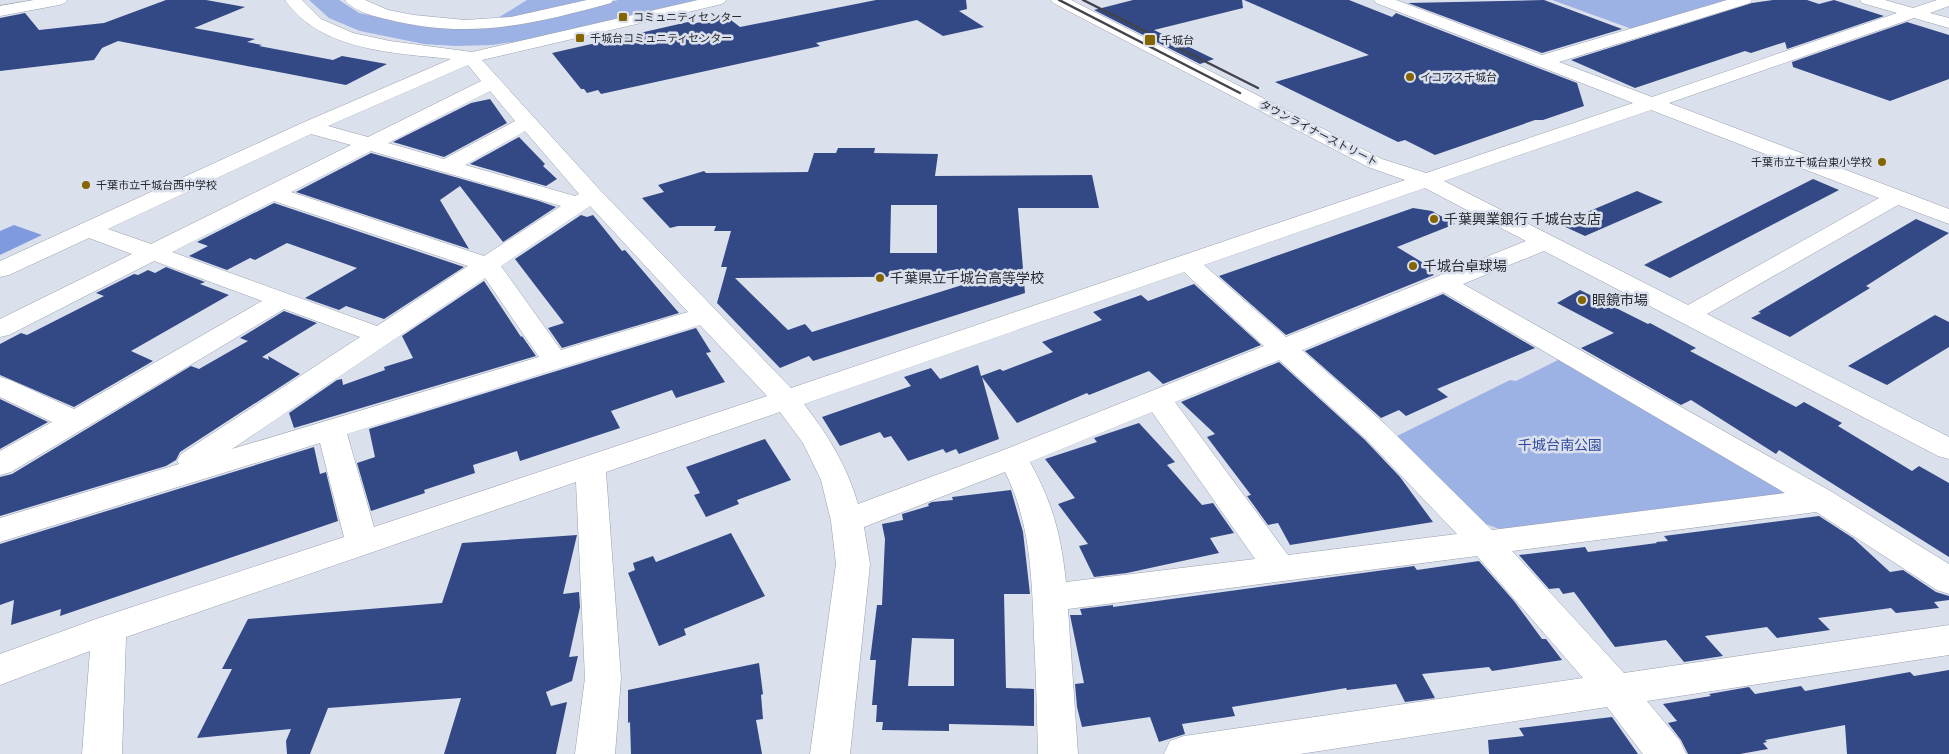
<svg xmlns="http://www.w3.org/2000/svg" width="1949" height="754" font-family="'PT Sans Narrow','Noto Sans JP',sans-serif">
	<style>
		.green { fill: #9db2e4 }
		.water { fill: #7f9ade }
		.building { fill: #334986; fill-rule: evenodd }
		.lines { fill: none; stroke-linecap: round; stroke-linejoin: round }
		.minor-casing { stroke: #9a9fab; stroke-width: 1 }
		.minor { fill: #fff; fill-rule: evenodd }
		.rail { stroke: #42444a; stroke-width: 2.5 }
		.poi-dot { fill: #846500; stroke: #dbe0ed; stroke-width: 2 }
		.labels { text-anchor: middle; stroke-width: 5; stroke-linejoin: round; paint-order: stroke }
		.far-poi-label { font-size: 11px; fill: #282a2f; stroke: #dbe0ed; text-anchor: start }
		.far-street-label { font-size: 11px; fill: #282a2f; stroke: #dbe0ed }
		.poi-label { font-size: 14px; fill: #282a2f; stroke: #dbe0ed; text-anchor: start }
		.park-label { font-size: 14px; fill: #314b9c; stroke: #dbe0ed }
	</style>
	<rect width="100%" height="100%" fill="#dbe0ed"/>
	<g class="green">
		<polygon points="309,0 339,0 359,13 383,18 437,28 471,29 528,23 618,0 697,0 526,40 492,45 456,46 424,44 360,31 329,18"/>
		<polygon points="527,0 587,0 547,12 496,19"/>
		<polygon points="1552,0 1733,0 1632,29"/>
		<polygon points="1562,358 1783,487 1786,494 1499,529 1486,524 1397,436 1510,380 1516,381"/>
	</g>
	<polygon class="water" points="14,225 42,235 0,255 0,231"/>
	<g class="building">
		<polygon points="166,0 206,0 245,7 194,28 255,39 247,42 262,45 259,46 333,60 342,56 387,64 346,85 118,41 102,48 94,60 0,71 0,18 25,13 39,30 104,23"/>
		<polygon points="876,0 966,0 967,9 959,11 984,27 943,36 917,20 816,43 820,46 601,94 598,90 587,93 584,89 581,89 552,53 688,22 691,24 727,17 740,27"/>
		<polygon points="1133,0 1242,0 1243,8 1154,30 1214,59 1200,64 1094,10"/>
		<polygon points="1244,0 1349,0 1392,17 1396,13 1577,83 1584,106 1543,120 1535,120 1435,155 1405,140 1398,142 1275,82 1369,55"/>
		<polygon points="1544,0 1622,29 1542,53 1408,3"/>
		<polygon points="1807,0 1819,4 1834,0 1884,16 1787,49 1785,42 1751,53 1745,51 1635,88 1571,60 1752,3 1773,0"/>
		<polygon points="1907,22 1949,35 1949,79 1890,101 1793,67 1792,62"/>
		<polygon points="490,99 507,123 444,157 393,142 471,103"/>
		<polygon points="519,137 545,164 543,166 557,179 546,186 470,164"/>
		<path d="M 838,148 L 875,148 L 874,153 L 938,154 L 935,176 L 1092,175 L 1099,208 L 1018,208 L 1025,293 L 813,361 L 809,356 L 780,368 L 717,303 L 727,267 L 721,267 L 731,231 L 714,231 L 716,226 L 678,226 L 670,228 L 642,198 L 664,192 L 658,185 L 704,171 L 706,173 L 808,172 L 814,153 L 836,153 ZM 891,205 L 937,205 L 937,253 L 890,253 ZM 991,276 L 812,332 L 805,324 L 788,330 L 735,278 Z"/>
		<polygon points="371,153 539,201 556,207 503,242 460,186 440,200 469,249 296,192"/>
		<polygon points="1813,179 1839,190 1670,278 1644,265"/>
		<polygon points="1637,191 1663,202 1585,236 1559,224"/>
		<polygon points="274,203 464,267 384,319 346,306 339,310 305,298 357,268 287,243 255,260 250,258 227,270 189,256 208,246 197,242"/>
		<polygon points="1413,208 1432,211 1455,224 1397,247 1430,267 1425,269 1434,275 1286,335 1219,276"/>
		<polygon points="581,215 587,217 593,215 622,251 625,250 679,313 562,348 548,328 564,323 515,259"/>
		<polygon points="1916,219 1949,233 1866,286 1870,288 1790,337 1751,318 1761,313 1758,312"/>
		<polygon points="166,267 205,282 200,284 229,295 131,351 153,361 74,407 0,375 0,344 21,333 27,335 104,296 96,293 134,274 138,275 148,270 155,273"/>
		<polygon points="484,281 521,337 522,336 536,356 294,428 289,413 337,380 342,379 343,385 385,370 384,367 413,358 402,336"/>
		<polygon points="1194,284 1261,345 1163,384 1149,371 1089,395 1087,393 1017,423 982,377 999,439 959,454 956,449 946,453 943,449 908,461 891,436 884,438 880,432 840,446 822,417 911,386 904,377 931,368 940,379 978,365 981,376 1000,369 1003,371 1053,352 1042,342 1102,320 1093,312 1141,295 1148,301"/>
		<polygon points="1580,290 1648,324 1650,323 1696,348 1690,351 1796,407 1804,402 1842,423 1838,426 1912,471 1919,466 1949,483 1949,557 1779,450 1776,454 1691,400 1681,405 1581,348 1614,333 1557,303"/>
		<polygon points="1443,294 1535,348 1437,389 1448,397 1406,416 1399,410 1381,418 1305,351"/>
		<polygon points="284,311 317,323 262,357 269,360 268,356 300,374 180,452 176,460 166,466 0,516 0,477 12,474 191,366 199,369 248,341 240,338"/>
		<polygon points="1935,315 1949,322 1949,347 1887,385 1848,366"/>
		<polygon points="696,328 711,352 706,353 725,382 676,398 672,390 611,411 620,428 520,461 517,451 473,465 475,473 424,490 425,493 371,511 357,463 375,457 369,429"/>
		<polygon points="1279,362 1365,440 1400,477 1433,522 1290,545 1278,523 1268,525 1247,496 1251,495 1207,437 1215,434 1181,402"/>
		<polygon points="0,399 48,422 0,449"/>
		<polygon points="1139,423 1175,462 1167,465 1202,505 1213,503 1234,533 1210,538 1219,553 1127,573 1094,577 1079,546 1088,544 1058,504 1075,498 1045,459 1097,442 1094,438"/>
		<polygon points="765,439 791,480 737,500 739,504 706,517 694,495 700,493 686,467"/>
		<polygon points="314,447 320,474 326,472 338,521 60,616 61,609 11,625 14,600 0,605 0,544"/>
		<path d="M 1011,490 L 1023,532 L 1030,594 L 1004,594 L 1006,688 L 1034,689 L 1034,726 L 949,724 L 949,731 L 882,730 L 883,722 L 876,722 L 877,705 L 872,705 L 876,660 L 870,660 L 877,605 L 882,605 L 885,539 L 882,524 L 903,520 L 902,514 L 929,506 L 928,504 L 932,502 L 953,500 L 952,497 ZM 912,638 L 954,639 L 954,686 L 908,686 Z"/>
		<polygon points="1819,516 1853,538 1890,572 1903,570 1936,592 1949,596 1949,600 1934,602 1939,608 1896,613 1891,608 1818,618 1830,630 1777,638 1767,627 1705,636 1723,656 1684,662 1666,640 1615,647 1574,592 1563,594 1559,588 1549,589 1519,555 1585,547 1588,552 1657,543 1656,542 1668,541 1664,536"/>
		<polygon points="731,533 765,596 684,629 686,635 659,646 628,573 635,570 633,563 653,556 656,562"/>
		<polygon points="577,535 563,594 579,592 580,607 569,657 578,656 572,681 546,692 551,706 567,702 556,754 444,754 461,698 328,708 310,754 287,754 286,741 291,729 197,738 232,669 222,669 248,619 442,603 462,543"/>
		<polygon points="1479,561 1514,601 1542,639 1546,639 1562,660 1492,671 1489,667 1422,674 1435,698 1405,702 1396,684 1347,690 1346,688 1232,707 1235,716 1182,724 1185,734 1159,742 1150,717 1082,727 1077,707 1075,684 1084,683 1070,615 1082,615 1080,609 1113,605 1113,607 1414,566 1417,570"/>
		<polygon points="759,663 763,694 761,695 763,719 756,720 762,754 631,754 630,722 628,723 628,690"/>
		<polygon points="1949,670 1949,754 1847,754 1845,725 1765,740 1767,742 1763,743 1768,749 1740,754 1688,754 1681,740 1668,723 1677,721 1663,704 1711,696 1709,694 1749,687 1755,694 1801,686 1805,691 1910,672 1914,676"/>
		<polygon points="1612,717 1638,754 1489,754 1488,740 1524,736 1519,728"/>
	</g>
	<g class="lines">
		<defs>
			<g id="minor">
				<polygon points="34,0 67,0 65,3 59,5 0,16 0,6"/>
				<path d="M 285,0 L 302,0 L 321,19 L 353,33 L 390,41 L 472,52 L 698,0 L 726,0 L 724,3 L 718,5 L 482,60 L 600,190 L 791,388 L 1405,180 L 1368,167 L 1053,3 L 1051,0 L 1071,0 L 1382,159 L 1426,173 L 1633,103 L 1376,3 L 1374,0 L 1396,0 L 1542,55 L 1727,0 L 1752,0 L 1750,3 L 1559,62 L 1652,97 L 1897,13 L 1862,3 L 1860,0 L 1885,0 L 1913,8 L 1937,0 L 1949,0 L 1949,6 L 1930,13 L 1949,18 L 1949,28 L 1914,18 L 1669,103 L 1949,209 L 1949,224 L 1898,205 L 1707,314 L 1949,437 L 1949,459 L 1938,456 L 1544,251 L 1463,284 L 1832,492 L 1949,564 L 1949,594 L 1937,590 L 1816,512 L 1512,551 L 1624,673 L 1949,625 L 1949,655 L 1647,701 L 1680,741 L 1686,754 L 1643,754 L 1607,707 L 1300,754 L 1164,754 L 1170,741 L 1184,736 L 1583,678 L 1477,556 L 1068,609 L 1078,754 L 1038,754 C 1037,715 1036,675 1034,636 C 1032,580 1031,523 1005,472 L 864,527 L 870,564 L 850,754 L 810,754 L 836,564 L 831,521 L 821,480 L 803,443 L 780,412 L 606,472 L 621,678 L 615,754 L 575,754 L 585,678 L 576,482 L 126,637 L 122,754 L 82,754 L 90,651 L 0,685 L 0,654 L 96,619 L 344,537 L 320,443 L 0,542 L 0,518 L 179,464 L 177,461 L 181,454 L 360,337 L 284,309 L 11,472 L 0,475 L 0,451 L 52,422 L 0,397 L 0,377 L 10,380 L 74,409 L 262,301 L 154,261 L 9,335 L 0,337 L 0,319 L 132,254 L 89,238 L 9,275 L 0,277 L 0,261 L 302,123 L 451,59 C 395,53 320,51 285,0 ZM 468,65 L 481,81 L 368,137 L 328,126 ZM 490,91 L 515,121 L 444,159 L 388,143 ZM 1651,110 L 1879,198 L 1688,305 L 1444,181 ZM 525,131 L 579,194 L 575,196 L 465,165 ZM 311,134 L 351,145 L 151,244 L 108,229 ZM 371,151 L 561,206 L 484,256 L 291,192 ZM 1425,188 L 1526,241 L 1286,337 L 1204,265 ZM 274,201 L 468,266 L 377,326 L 172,252 ZM 590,206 L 688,312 L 561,350 L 501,266 ZM 1184,272 L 1264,346 L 1001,451 L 858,504 C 847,466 828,435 804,404 ZM 485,278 L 539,357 L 232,449 ZM 1443,292 L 1785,493 L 1492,530 L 1386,425 L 1302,350 ZM 700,325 L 767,396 L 374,527 L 347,434 ZM 1279,360 L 1366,439 L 1457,534 L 1288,555 L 1175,402 ZM 1152,412 L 1255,559 L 1066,582 C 1061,535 1053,504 1030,462 Z"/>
				<path d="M 345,0 L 365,0 L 388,10 L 414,15 L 465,20 L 511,17 L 587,0 L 613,0 L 611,3 C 531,25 468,40 386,19 C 373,16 353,11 345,0 Z"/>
			</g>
		</defs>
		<use href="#minor" class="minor-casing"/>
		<use href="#minor" class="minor"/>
		<g class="rail">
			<polyline points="1059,0 1240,93"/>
			<polyline points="1083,0 1258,88"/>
		</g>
	</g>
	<g class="poi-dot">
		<rect x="618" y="12" width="10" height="10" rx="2.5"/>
		<rect x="575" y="33" width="10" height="10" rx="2.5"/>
		<rect x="1144" y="34" width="12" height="12" rx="2.5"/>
		<circle cx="1410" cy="77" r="5"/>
		<circle cx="1882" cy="162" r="5"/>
		<circle cx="86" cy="185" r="5"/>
		<circle cx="1434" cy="219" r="5"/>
		<circle cx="1413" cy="266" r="5"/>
		<circle cx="880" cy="278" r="5"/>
		<circle cx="1582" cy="300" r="5"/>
	</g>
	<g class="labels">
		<g class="far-poi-label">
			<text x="633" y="21">コミュニティセンター</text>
			<text x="590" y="42">千城台コミュニティセンター</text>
			<text x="1161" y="44">千城台</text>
			<text x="1420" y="81">イコアス千城台</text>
			<text x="1872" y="166" text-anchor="end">千葉市立千城台東小学校</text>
			<text x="96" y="189">千葉市立千城台西中学校</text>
		</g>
		<g class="far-street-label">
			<text transform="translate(1319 133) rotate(27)" y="4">タウンライナーストリート</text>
		</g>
		<g class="poi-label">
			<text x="1444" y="224">千葉興業銀行 千城台支店</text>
			<text x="1423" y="271">千城台卓球場</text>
			<text x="890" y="283">千葉県立千城台高等学校</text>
			<text x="1592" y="305">眼鏡市場</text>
		</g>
		<g class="park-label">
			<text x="1560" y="450">千城台南公園</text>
		</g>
	</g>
</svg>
